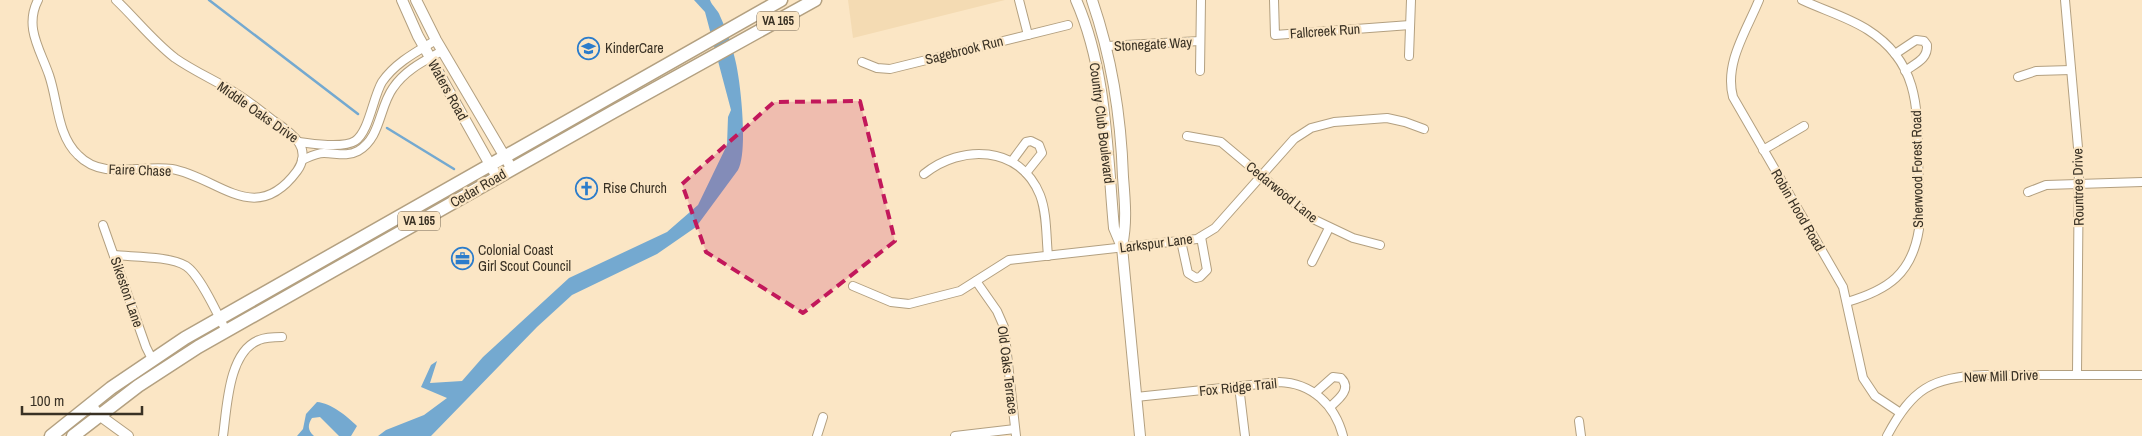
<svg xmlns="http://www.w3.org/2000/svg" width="2142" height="436" font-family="'Archivo Narrow',sans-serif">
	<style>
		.built { fill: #f4dbb3 }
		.water { fill: #74a9d0 }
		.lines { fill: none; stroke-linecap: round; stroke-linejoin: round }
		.stream { stroke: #74a9d0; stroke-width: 2.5 }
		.minor-casing { stroke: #b3a080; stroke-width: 10 }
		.tertiary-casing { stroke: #b3a080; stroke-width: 12 }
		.primary-casing { stroke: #b3a080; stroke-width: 15 }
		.minor { stroke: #fff; stroke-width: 8 }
		.tertiary { stroke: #fff; stroke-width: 10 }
		.primary { stroke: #fff; stroke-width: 12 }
		.marked { fill: #c2185b; fill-opacity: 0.2; stroke: #c2185b; stroke-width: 4; stroke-dasharray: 10 6; stroke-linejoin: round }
		.labels { text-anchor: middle; stroke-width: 4.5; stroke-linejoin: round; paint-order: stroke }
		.shield { fill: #fbe6c5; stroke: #736754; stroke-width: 1 }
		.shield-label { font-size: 12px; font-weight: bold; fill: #393124 }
		.street-label { font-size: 14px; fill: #393124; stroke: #fbe6c5 }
		.poi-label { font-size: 14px; fill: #393124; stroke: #fbe6c5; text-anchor: start }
	</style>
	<rect width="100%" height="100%" fill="#fbe6c5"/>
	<polygon class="built" points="848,0 1005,0 853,38"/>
	<g class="water">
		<path d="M 694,0 L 710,0 C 712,6 718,10 720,16 C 726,29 732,45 735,59 C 741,82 748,152 738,170 L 696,227 L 657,254 L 572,295 L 537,327 L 431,436 L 378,436 L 386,430 L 424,415 L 447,398 L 421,387 L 431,365 L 437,361 L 430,383 L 462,381 L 483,357 L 569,278 L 667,232 L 698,205 L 727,145 L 728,117 L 731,110 L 705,12 Z"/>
		<path d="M 317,402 C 331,403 347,416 357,426 L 351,436 L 339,436 L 320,417 L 312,418 C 308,424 307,430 314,436 L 297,436 L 303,429 L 306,414 Z"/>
	</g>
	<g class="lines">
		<g class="stream">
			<polyline points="209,0 358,114"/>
			<polyline points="387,128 454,169"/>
		</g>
		<defs>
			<g id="minor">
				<path d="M 38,0 C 24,27 40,49 49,75 C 58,101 57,135 78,155 C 103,181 140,164 172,169 C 218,177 255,228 297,171 C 303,163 305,152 299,143 C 293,134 283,127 274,121 C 262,112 250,102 237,94 C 217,81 195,72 175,58 C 153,41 136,19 116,0"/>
				<polyline points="1019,0 1028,35"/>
				<polyline points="1274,0 1275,35 1410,25"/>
				<path d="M 1759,0 C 1747,30 1724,63 1733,97 L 1843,287 L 1863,378 L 1875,396 L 1899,412"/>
				<path d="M 1802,0 C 1823,10 1848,17 1868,30 C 1917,61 1918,105 1918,157 C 1919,181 1919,205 1919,229 C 1912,274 1888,290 1847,302"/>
				<polyline points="2065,0 2079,159 2077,374"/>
				<polyline points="1107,46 1200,41"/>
				<path d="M 1895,54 L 1916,40 L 1924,41 L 1927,45 C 1928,59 1916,63 1905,71"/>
				<polyline points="1409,56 1411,0"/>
				<polyline points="862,62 877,68 890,69 1068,25"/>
				<polyline points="1200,71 1201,0"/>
				<polyline points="2018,77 2036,71 2071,70"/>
				<polyline points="1187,136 1221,142 1313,219 1353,238 1380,245"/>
				<path d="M 299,142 C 312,144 344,148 355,141 C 369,132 373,97 382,82 C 395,63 416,52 436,40"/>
				<polyline points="1763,150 1804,126"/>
				<path d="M 302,160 C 309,157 316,153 324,153 C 336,153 347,157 358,151 C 381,138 379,107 393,88 C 405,70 424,61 442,51"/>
				<polyline points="1012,161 1026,142 1031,141 1039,145 1042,153 1026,173"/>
				<path d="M 924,174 C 961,144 1020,145 1040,195 C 1047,213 1046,236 1048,256"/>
				<polyline points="2028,192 2046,185 2142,182"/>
				<polyline points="103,225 146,347 152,359"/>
				<polyline points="1181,241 1188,273 1196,278 1200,277 1207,270 1201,237"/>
				<path d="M 114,255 C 133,257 170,256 186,266 C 200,275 218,315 226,331"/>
				<polyline points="1312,262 1329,228"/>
				<polyline points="976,281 997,311 1004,327 1016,436"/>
				<polyline points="853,286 891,302 909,304 960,291 1009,260 1197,239 1215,228 1294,139 1311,128 1334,122 1387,118 1405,122 1424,129"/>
				<polyline points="1239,386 1245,436"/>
				<path d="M 1315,393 L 1333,377 L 1341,378 C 1352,389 1339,399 1330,407"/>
				<path d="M 1136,397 L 1279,382 C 1312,383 1335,405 1343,436"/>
				<polyline points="1579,421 1581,436"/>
				<path d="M 223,436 C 227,408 228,352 259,340 C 266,337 274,337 282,337"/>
				<polyline points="817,436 823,417"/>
				<polyline points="955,436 1015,429"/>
				<path d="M 1887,436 C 1912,389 1931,377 1985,375 L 2142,375"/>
			</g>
			<g id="tertiary">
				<polyline points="402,0 418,36 497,177"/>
				<polyline points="416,0 436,40 512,169"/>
				<path d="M 1076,0 C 1107,70 1107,153 1114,228 L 1122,247 L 1140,436"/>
				<path d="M 1092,0 C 1112,58 1121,116 1123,177 C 1125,201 1127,223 1122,246"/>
				<polyline points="90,404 99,415 128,436"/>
			</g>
			<g id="primary">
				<polyline points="51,436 111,388 185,338 781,0"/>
				<polyline points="73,436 138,386 198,347 613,112 815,0"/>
			</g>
		</defs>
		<use href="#minor" class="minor-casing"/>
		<use href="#tertiary" class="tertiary-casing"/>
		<use href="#primary" class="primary-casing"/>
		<use href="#minor" class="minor"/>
		<use href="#tertiary" class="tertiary"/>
		<use href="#primary" class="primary"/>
	</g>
	<path class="marked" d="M 860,101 L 895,241 L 803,313 L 706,252 L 682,184 L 774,102 Z"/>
	<defs>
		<symbol id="school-ring" viewBox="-11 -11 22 22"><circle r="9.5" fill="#fbe6c5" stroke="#2b7ccb" stroke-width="1.5"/><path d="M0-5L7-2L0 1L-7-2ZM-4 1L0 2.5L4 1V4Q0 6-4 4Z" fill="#2b7ccb"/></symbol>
		<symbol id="church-ring" viewBox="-11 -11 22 22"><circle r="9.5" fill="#fbe6c5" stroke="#2b7ccb" stroke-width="1.5"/><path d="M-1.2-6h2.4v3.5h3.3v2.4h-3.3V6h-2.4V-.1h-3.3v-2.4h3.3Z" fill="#2b7ccb"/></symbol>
		<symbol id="office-ring" viewBox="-11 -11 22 22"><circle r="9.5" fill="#fbe6c5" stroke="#2b7ccb" stroke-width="1.5"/><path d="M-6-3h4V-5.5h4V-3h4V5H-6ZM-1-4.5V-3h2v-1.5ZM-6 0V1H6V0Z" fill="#2b7ccb"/></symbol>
	</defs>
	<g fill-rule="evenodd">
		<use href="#school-ring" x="576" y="36" width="25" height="25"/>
		<use href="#church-ring" x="574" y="176" width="25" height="25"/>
		<use href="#office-ring" x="450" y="246" width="25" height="25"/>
	</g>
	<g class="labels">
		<g class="shield">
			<rect x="757" y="11.5" width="42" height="19" rx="4"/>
			<rect x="398" y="211.5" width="42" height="19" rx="4"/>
		</g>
		<g class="shield-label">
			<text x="778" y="25">VA 165</text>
			<text x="419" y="225">VA 165</text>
		</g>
		<g class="street-label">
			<text transform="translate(1325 31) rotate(-4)" y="5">Fallcreek Run</text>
			<text transform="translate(1153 44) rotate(-3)" y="5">Stonegate Way</text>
			<text transform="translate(964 50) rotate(-14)" y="5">Sagebrook Run</text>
			<text transform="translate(448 90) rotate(61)" y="5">Waters Road</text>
			<text transform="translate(258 112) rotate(35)" y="5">Middle Oaks Drive</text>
			<text transform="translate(1102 123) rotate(83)" y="5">Country Club Boulevard</text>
			<text transform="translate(1917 169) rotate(-91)" y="5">Sherwood Forest Road</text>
			<text transform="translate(140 170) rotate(2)" y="5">Faire Chase</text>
			<text transform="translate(2078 187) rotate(-91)" y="5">Rountree Drive</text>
			<text transform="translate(478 188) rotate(-30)" y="5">Cedar Road</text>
			<text transform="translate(1282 192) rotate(39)" y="5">Cedarwood Lane</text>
			<text transform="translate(1798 210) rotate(60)" y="5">Robin Hood Road</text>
			<text transform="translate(1156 243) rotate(-7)" y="5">Larkspur Lane</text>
			<text transform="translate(127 292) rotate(71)" y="5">Sikeston Lane</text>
			<text transform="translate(1008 370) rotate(83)" y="5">Old Oaks Terrace</text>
			<text transform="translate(2001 376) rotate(-2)" y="5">New Mill Drive</text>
			<text transform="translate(1238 387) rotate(-6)" y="5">Fox Ridge Trail</text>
		</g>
		<g class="poi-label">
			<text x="605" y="53">KinderCare</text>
			<text x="603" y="193">Rise Church</text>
			<text x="478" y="255">Colonial Coast<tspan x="478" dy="16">Girl Scout Council</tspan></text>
		</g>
	</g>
	<path d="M22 406v8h120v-8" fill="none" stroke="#393124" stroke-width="2.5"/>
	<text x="30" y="406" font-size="15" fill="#393124" stroke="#fbe6c5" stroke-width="4" paint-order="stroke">100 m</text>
</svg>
